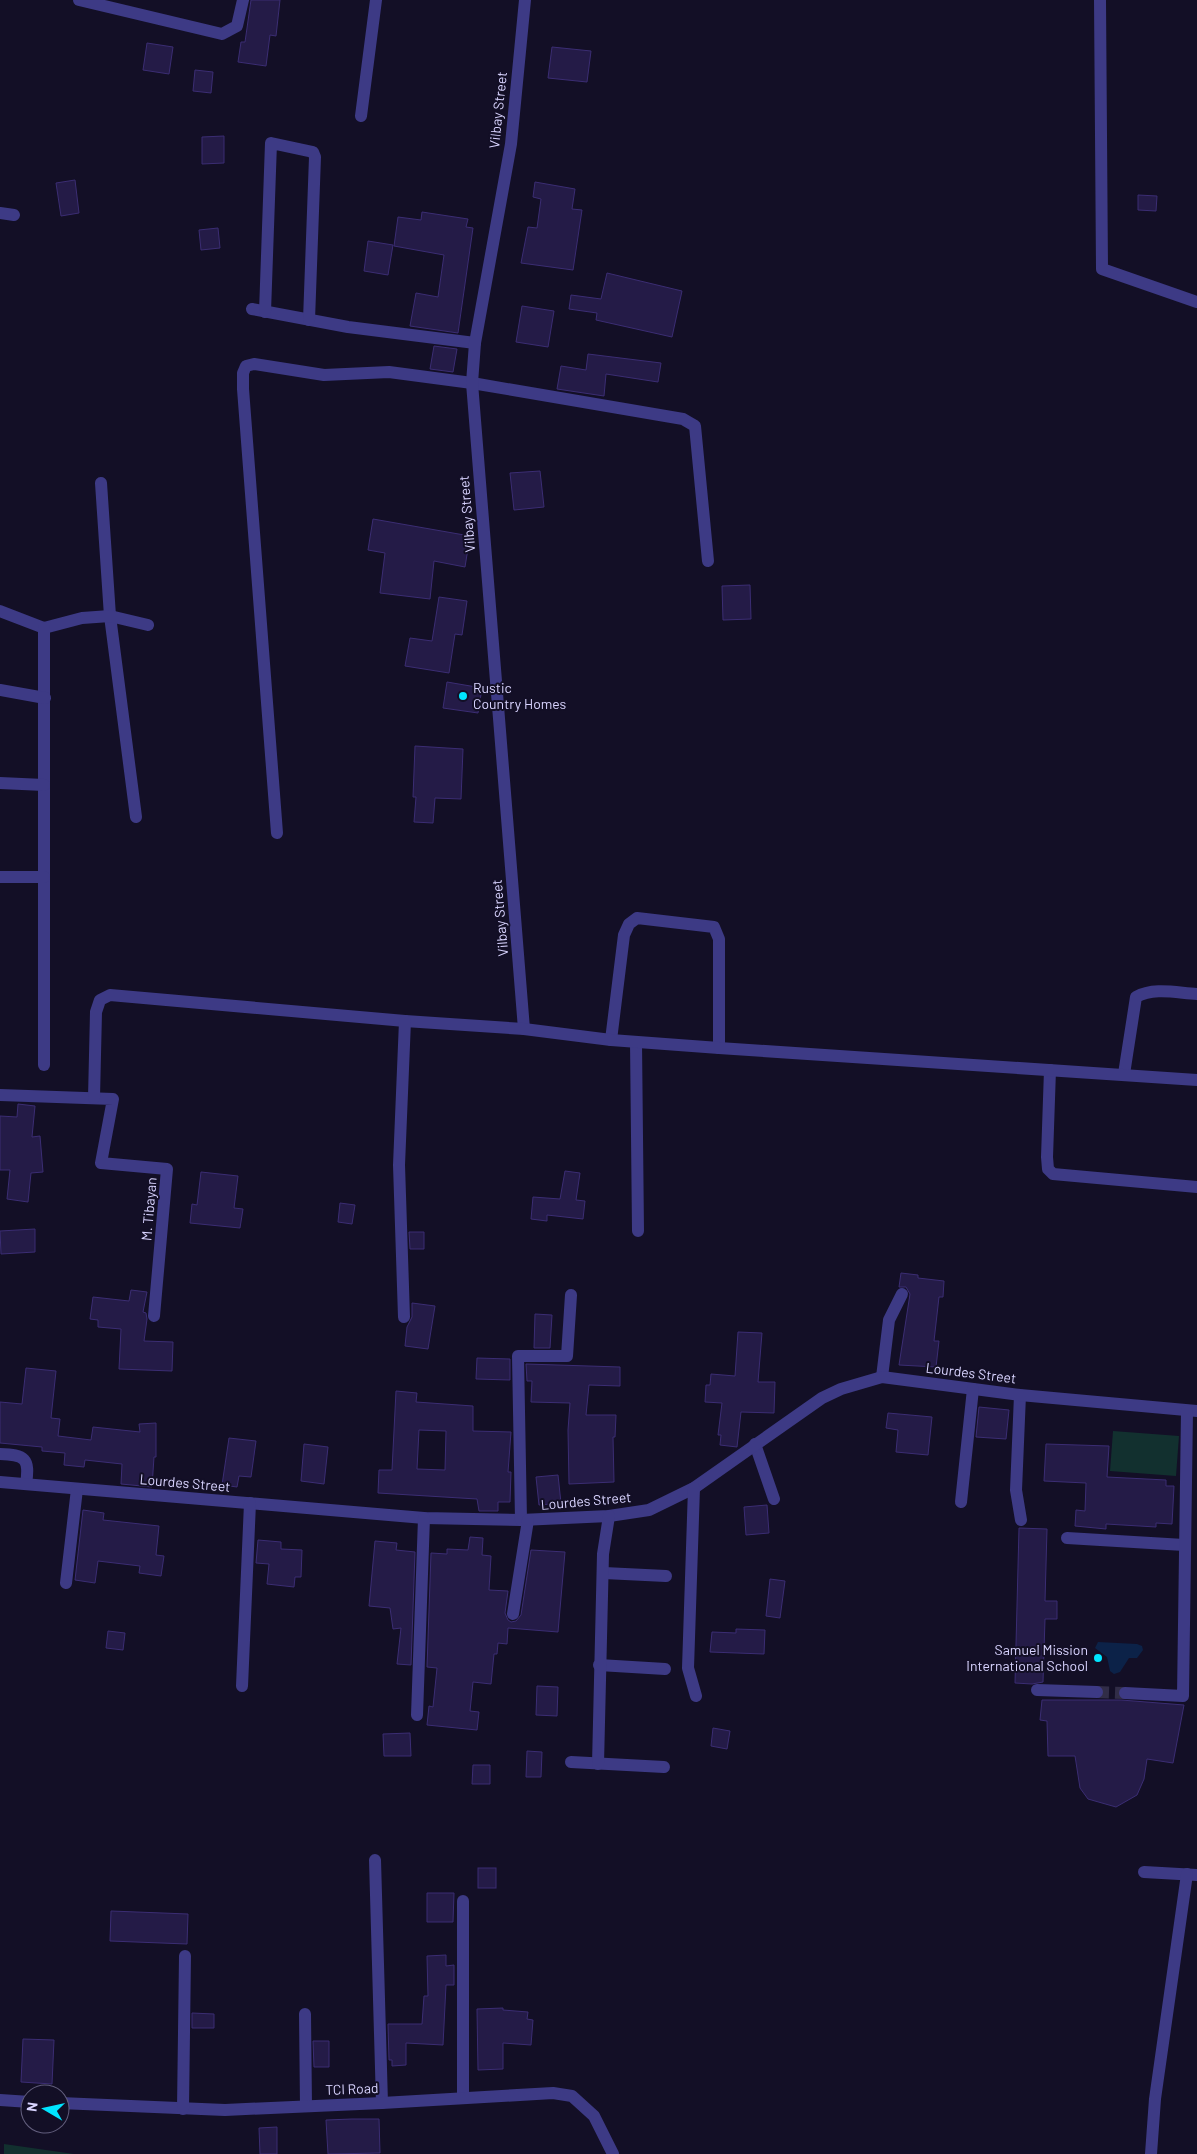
<svg xmlns="http://www.w3.org/2000/svg" width="1197" height="2154" font-family="Barlow,sans-serif">
	<style>
		.green { fill: #12302f }
		.water { fill: #0c2248 }
		.building { fill: #241b47; stroke: #3b2d73; fill-rule: evenodd }
		.lines { fill: none; stroke-linecap: round; stroke-linejoin: round }
		.minor-tunnel { stroke: #312d47; stroke-width: 12; stroke-dasharray: 12 6; stroke-linecap: butt }
		.minor { stroke: #3d3a85; stroke-width: 12 }
		.poi-dot { fill: #00e5ff; stroke: #130f26; stroke-width: 2 }
		.labels { text-anchor: middle; stroke-width: 4; stroke-linejoin: round; paint-order: stroke }
		.street-label { font-size: 14px; fill: #d9d4ff; stroke: #130f26 }
		.poi-label { font-size: 14px; fill: #d9d4ff; stroke: #130f26; text-anchor: start }
	</style>
	<rect width="100%" height="100%" fill="#130f26"/>
	<g class="green">
		<polygon points="1113,1431 1179,1436 1176,1476 1110,1471"/>
		<polygon points="4,2144 74,2154 4,2154"/>
	</g>
	<polygon class="water" points="1098,1642 1137,1644 1142,1646 1143,1650 1137,1658 1129,1658 1120,1672 1114,1674 1110,1671 1107,1657 1095,1648"/>
	<g class="building">
		<polygon points="251,0 280,0 276,36 270,35 266,66 238,62 241,42 245,42"/>
		<polygon points="147,43 173,47 169,74 143,70"/>
		<polygon points="552,47 591,51 587,82 548,78"/>
		<polygon points="195,70 213,72 211,93 193,91"/>
		<polygon points="224,136 224,163 202,164 202,137"/>
		<polygon points="75,180 79,213 61,216 56,183"/>
		<polygon points="535,182 575,189 572,209 582,210 573,270 521,263 528,227 537,228 541,199 533,197"/>
		<polygon points="1138,195 1157,196 1156,211 1138,210"/>
		<polygon points="422,212 468,219 466,227 473,228 458,333 410,326 416,293 438,297 444,255 394,246 398,217 421,220"/>
		<polygon points="218,228 220,248 201,250 199,230"/>
		<polygon points="368,241 393,245 388,275 364,271"/>
		<polygon points="607,273 682,291 672,337 596,320 597,313 569,309 571,295 601,299"/>
		<polygon points="522,306 554,311 548,347 516,342"/>
		<polygon points="434,346 457,349 453,372 430,369"/>
		<polygon points="588,354 661,363 658,382 606,374 604,396 557,389 561,366 586,370"/>
		<polygon points="540,471 544,507 514,510 510,473"/>
		<polygon points="373,519 470,536 465,567 434,561 430,599 380,593 385,553 368,550"/>
		<polygon points="750,585 751,619 723,620 722,586"/>
		<polygon points="439,597 467,601 462,635 455,634 449,673 405,666 410,638 432,641"/>
		<polygon points="447,682 482,688 478,713 443,708"/>
		<polygon points="415,746 463,749 461,799 435,798 433,823 414,822 416,797 413,797"/>
		<polygon points="18,1104 35,1106 32,1137 40,1136 43,1172 31,1173 28,1202 7,1199 10,1170 0,1170 0,1116 17,1117"/>
		<polygon points="565,1171 580,1173 576,1200 585,1201 583,1219 547,1215 547,1221 531,1219 533,1197 560,1199"/>
		<polygon points="201,1172 238,1176 234,1208 243,1209 240,1228 190,1223 192,1204 197,1205"/>
		<polygon points="340,1203 355,1205 352,1224 338,1222"/>
		<polygon points="35,1229 35,1252 1,1254 0,1231"/>
		<polygon points="409,1232 424,1232 424,1249 410,1249"/>
		<polygon points="901,1273 918,1275 918,1278 944,1281 943,1297 939,1297 934,1341 939,1341 936,1367 899,1365 910,1294 906,1287 899,1287"/>
		<polygon points="131,1290 147,1292 143,1312 146,1313 147,1319 144,1341 173,1342 172,1371 119,1369 121,1329 98,1327 98,1320 90,1319 93,1297 129,1301"/>
		<polygon points="412,1303 435,1306 428,1349 405,1346 407,1327 412,1317"/>
		<polygon points="535,1314 552,1315 550,1348 534,1348"/>
		<polygon points="738,1332 762,1333 758,1382 775,1382 774,1413 741,1412 737,1447 720,1445 721,1435 718,1435 722,1403 705,1402 706,1385 710,1385 711,1374 735,1376"/>
		<polygon points="477,1358 510,1359 510,1380 476,1379"/>
		<polygon points="526,1364 620,1367 620,1386 589,1385 586,1415 616,1415 615,1437 613,1437 614,1482 569,1484 568,1430 570,1403 531,1402 532,1381 527,1381"/>
		<polygon points="26,1368 56,1371 51,1418 60,1419 58,1436 91,1440 93,1427 140,1432 139,1424 156,1423 156,1457 154,1457 152,1487 121,1484 122,1464 85,1460 84,1467 64,1465 65,1453 42,1451 42,1447 0,1443 0,1402 22,1404"/>
		<path d="M 396,1391 L 417,1393 L 416,1402 L 473,1406 L 473,1431 L 511,1432 L 508,1472 L 511,1472 L 510,1502 L 498,1502 L 498,1511 L 479,1511 L 477,1499 L 378,1493 L 379,1470 L 392,1470 ZM 419,1430 L 446,1431 L 445,1470 L 417,1469 Z"/>
		<polygon points="979,1407 1009,1410 1006,1439 976,1437"/>
		<polygon points="888,1413 932,1417 928,1455 896,1452 898,1430 886,1428"/>
		<polygon points="229,1438 256,1441 251,1477 239,1476 237,1487 222,1485"/>
		<polygon points="304,1444 328,1447 324,1484 301,1481"/>
		<polygon points="1046,1444 1109,1446 1107,1477 1166,1480 1166,1486 1174,1486 1172,1524 1156,1523 1156,1527 1106,1524 1106,1529 1075,1526 1076,1510 1085,1511 1086,1483 1044,1481"/>
		<polygon points="558,1475 561,1503 539,1505 536,1477"/>
		<polygon points="767,1505 769,1533 746,1535 744,1507"/>
		<polygon points="83,1510 104,1513 103,1520 159,1526 156,1555 164,1556 161,1576 139,1573 140,1566 98,1561 95,1583 75,1580"/>
		<polygon points="1019,1528 1047,1529 1045,1601 1057,1601 1057,1619 1045,1619 1043,1682 1032,1684 1015,1683"/>
		<polygon points="470,1537 483,1538 482,1555 491,1556 489,1590 508,1591 505,1613 508,1620 511,1622 516,1621 521,1615 531,1550 565,1552 558,1632 508,1628 507,1644 498,1643 497,1654 494,1654 491,1684 473,1682 470,1711 479,1712 477,1730 427,1725 429,1706 433,1707 437,1668 427,1667 431,1553 447,1554 447,1549 468,1550"/>
		<polygon points="258,1540 281,1542 281,1549 302,1550 301,1577 295,1577 294,1587 267,1584 269,1564 256,1563"/>
		<polygon points="375,1541 397,1543 396,1550 415,1552 411,1665 397,1664 401,1628 393,1629 390,1608 369,1606"/>
		<polygon points="770,1579 785,1581 780,1618 766,1616"/>
		<polygon points="736,1629 765,1630 764,1654 710,1652 712,1632 736,1633"/>
		<polygon points="108,1631 125,1633 123,1650 106,1648"/>
		<polygon points="537,1686 558,1687 557,1716 536,1715"/>
		<polygon points="1042,1700 1121,1700 1184,1705 1173,1763 1147,1759 1144,1779 1137,1795 1116,1807 1088,1799 1080,1788 1075,1756 1048,1756 1047,1721 1040,1720"/>
		<polygon points="713,1728 730,1731 727,1749 711,1746"/>
		<polygon points="410,1733 411,1756 384,1756 383,1734"/>
		<polygon points="527,1751 542,1752 541,1777 526,1777"/>
		<polygon points="473,1765 490,1765 490,1784 472,1784"/>
		<rect x="478" y="1868" width="18" height="20"/>
		<polygon points="427,1893 454,1893 453,1922 427,1922"/>
		<polygon points="111,1911 188,1914 187,1944 110,1941"/>
		<polygon points="446,1955 446,1966 454,1965 454,1985 446,1985 443,2045 406,2043 406,2065 392,2066 392,2060 389,2060 388,2024 422,2024 424,1996 428,1996 427,1956"/>
		<polygon points="503,2008 503,2010 528,2012 527,2019 533,2020 531,2045 503,2043 503,2069 478,2070 477,2009"/>
		<polygon points="192,2013 214,2014 214,2028 192,2028"/>
		<polygon points="23,2039 54,2040 52,2084 21,2082"/>
		<polygon points="313,2041 329,2041 329,2067 314,2067"/>
		<polygon points="352,2119 379,2119 380,2153 328,2154 326,2120"/>
		<polygon points="277,2127 277,2154 260,2154 259,2128"/>
	</g>
	<g class="lines">
		<polyline class="minor-tunnel" points="1097,1692 1125,1693"/>
		<g class="minor">
			<polyline points="79,0 222,34 237,26 243,0"/>
			<polyline points="1100,0 1102,269 1197,302"/>
			<polyline points="361,116 376,0"/>
			<polyline points="0,213 14,215"/>
			<polyline points="252,309 348,327 475,343"/>
			<polyline points="265,312 271,143 313,152 315,157 309,320"/>
			<polyline points="101,483 110,616 136,817"/>
			<polyline points="0,611 44,628 82,618 110,616 148,625"/>
			<polyline points="44,628 44,1065"/>
			<polyline points="0,690 45,698"/>
			<polyline points="0,783 44,785"/>
			<polyline points="277,833 243,389 243,373 246,366 254,364 324,375 389,372 472,383 683,419 695,426 708,561"/>
			<polyline points="0,877 44,877"/>
			<polyline points="524,1029 472,383 475,343 511,144 525,0"/>
			<polyline points="611,1040 624,935 629,924 637,918 714,927 719,939 719,1048"/>
			<polyline points="636,1042 638,1231"/>
			<polyline points="1050,1070 1047,1157 1048,1169 1053,1174 1197,1187"/>
			<path d="M 1124,1074 L 1136,997 C 1154,987 1177,993 1197,994"/>
			<polyline points="0,1095 113,1099 101,1163 167,1169 154,1316"/>
			<polyline points="94,1098 96,1012 100,1000 110,995 405,1021 524,1029 611,1040 719,1048 1197,1080"/>
			<polyline points="404,1317 399,1165 405,1021"/>
			<polyline points="882,1377 889,1320 902,1294"/>
			<polyline points="1020,1395 1016,1490 1021,1520"/>
			<polyline points="755,1444 774,1499"/>
			<path d="M 0,1454 C 25,1455 30,1458 26,1484"/>
			<polyline points="0,1482 424,1518 521,1520 609,1516 649,1510 694,1488 822,1398 841,1389 882,1377 1020,1395 1197,1411"/>
			<polyline points="694,1488 688,1668 696,1696"/>
			<polyline points="961,1502 973,1389"/>
			<polyline points="521,1520 518,1356 567,1356 571,1295"/>
			<polyline points="1067,1538 1184,1545"/>
			<polyline points="604,1573 666,1576"/>
			<polyline points="66,1583 77,1489"/>
			<polyline points="513,1614 528,1520"/>
			<polyline points="599,1665 665,1669"/>
			<polyline points="242,1686 250,1503"/>
			<polyline points="1037,1690 1097,1692"/>
			<polyline points="1125,1693 1183,1696 1187,1411"/>
			<polyline points="417,1715 424,1518"/>
			<polyline points="571,1762 664,1767"/>
			<polyline points="598,1764 603,1554 609,1516"/>
			<polyline points="375,1860 382,2103"/>
			<polyline points="1144,1872 1197,1875"/>
			<polyline points="463,1901 463,2098"/>
			<polyline points="305,2014 306,2106"/>
			<polyline points="0,2100 30,2102"/>
			<polyline points="60,2103 225,2110 382,2103 553,2093 572,2096 594,2116 613,2154"/>
			<polyline points="183,2109 185,1956"/>
			<polyline points="1151,2154 1155,2099 1187,1874"/>
		</g>
	</g>
	<g class="poi-dot">
		<circle cx="463" cy="696" r="5"/>
		<circle cx="1098" cy="1658" r="5"/>
	</g>
	<g class="labels">
		<g class="street-label">
			<text transform="translate(498 110) rotate(-84)" y="5">Vilbay Street</text>
			<text transform="translate(467 514) rotate(-95)" y="5">Vilbay Street</text>
			<text transform="translate(500 918) rotate(-95)" y="5">Vilbay Street</text>
			<text transform="translate(149 1209) rotate(-85)" y="5">M. Tibayan</text>
			<text transform="translate(971 1373) rotate(7)" y="5">Lourdes Street</text>
			<text transform="translate(185 1483) rotate(5)" y="5">Lourdes Street</text>
			<text transform="translate(586 1501) rotate(-5)" y="5">Lourdes Street</text>
			<text transform="translate(352 2089) rotate(-2)" y="5">TCI Road</text>
		</g>
		<g class="poi-label">
			<text x="473" y="693">Rustic<tspan x="473" dy="16">Country Homes</tspan></text>
			<text x="1088" y="1655" text-anchor="end">Samuel Mission<tspan x="1088" dy="16">International School</tspan></text>
		</g>
	</g>
	<g transform="translate(45 2109) rotate(279)"><circle r="24" fill="#130f26" stroke="#625e7d"/>
	<path d="M0-4L9 19L0 12L-9 19Z" fill="#00e5ff"/>
	<text y="-8" font-size="14" font-weight="bold" text-anchor="middle" fill="#d9d4ff">N</text>
	</g>
</svg>
